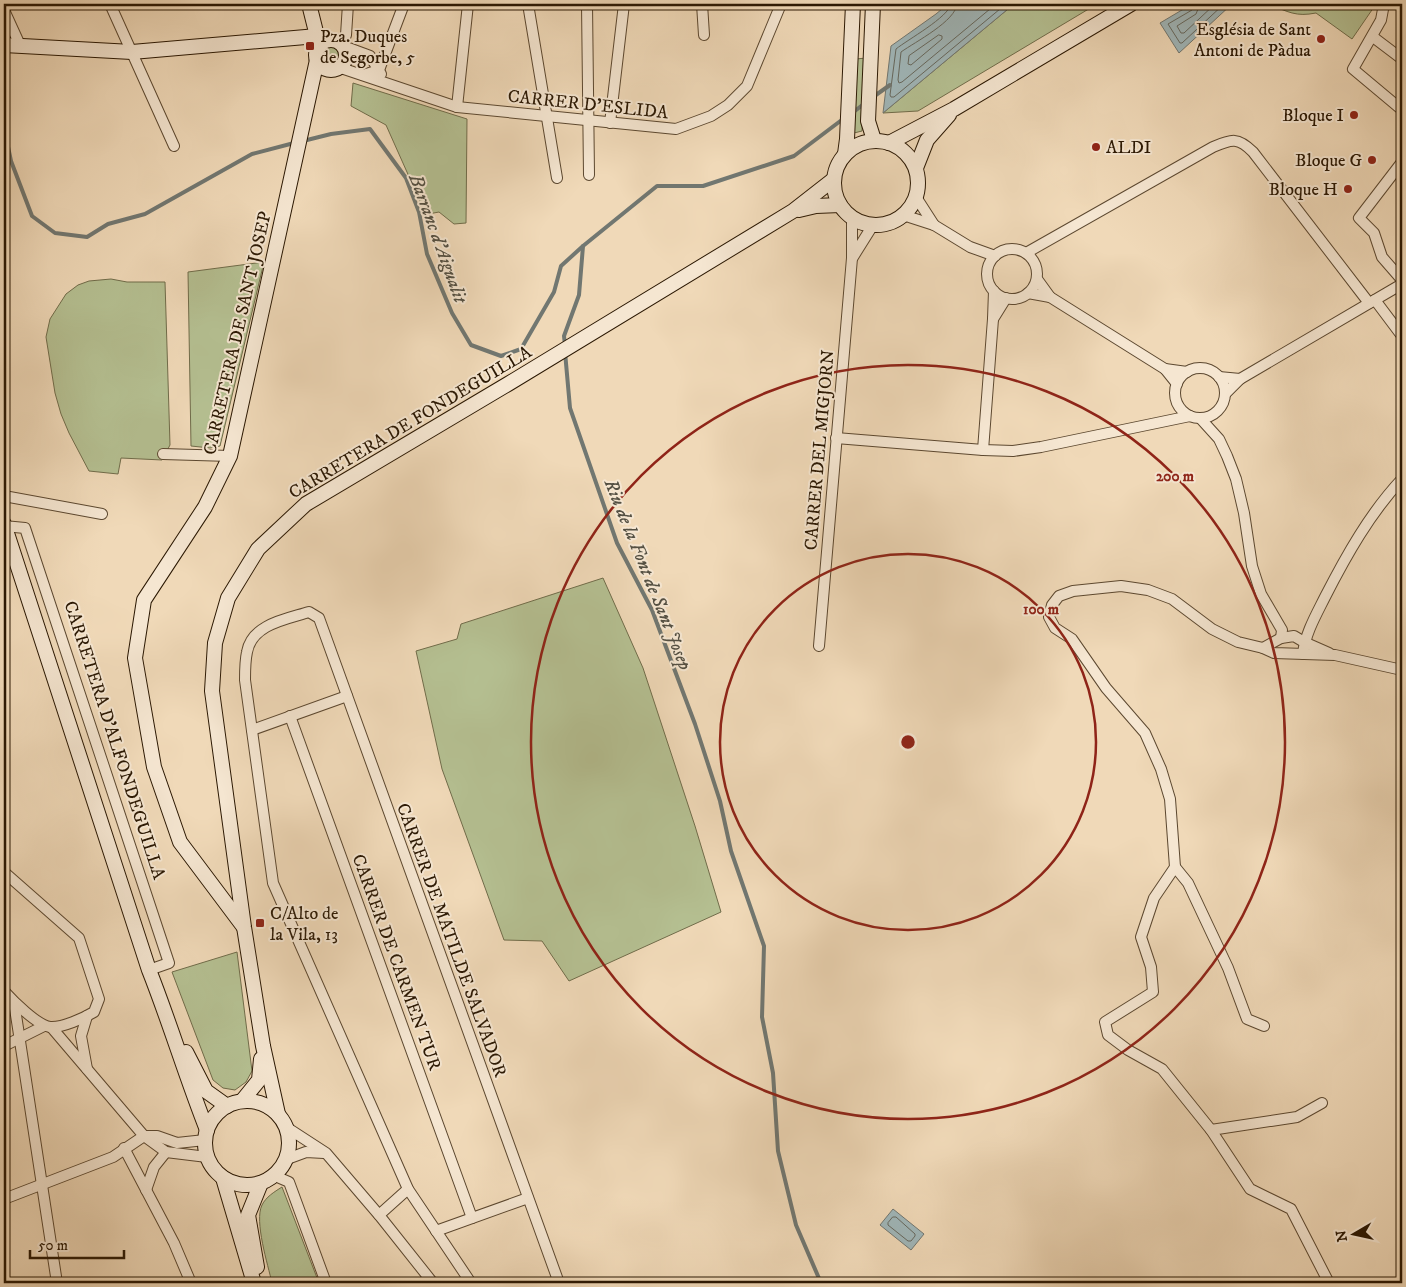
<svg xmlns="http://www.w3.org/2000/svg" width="1406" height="1287" font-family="'IM FELL DW Pica',serif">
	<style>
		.green { fill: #b5c092; stroke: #706c4a }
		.water { fill: #a0b7ba; stroke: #717771 }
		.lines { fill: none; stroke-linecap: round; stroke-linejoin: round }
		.shore { stroke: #66685e; stroke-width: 1 }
		.stream { stroke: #717771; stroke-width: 4 }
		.street-casing { stroke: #5c4830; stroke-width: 12 }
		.secondary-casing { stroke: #2b1803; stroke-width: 16 }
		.street { stroke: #f5e6d1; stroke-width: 10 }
		.secondary { stroke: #f5e6d1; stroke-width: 14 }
		.ring { fill: none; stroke: #8f2418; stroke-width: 2.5 }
		.poi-dot { fill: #8f2418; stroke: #f5e6d1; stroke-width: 2 }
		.labels { text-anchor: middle; stroke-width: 4; stroke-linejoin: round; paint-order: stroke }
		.poi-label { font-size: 18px; fill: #2b1803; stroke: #f5e6d1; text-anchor: end }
		.street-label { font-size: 18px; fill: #2b1803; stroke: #f5e6d1 }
		.water-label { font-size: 19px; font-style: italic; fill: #545043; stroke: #f5e6d1 }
		.centre { fill: #8f2418; stroke: #f5e6d1; stroke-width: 2.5 }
		.ring-label { font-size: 15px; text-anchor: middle; font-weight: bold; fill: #8f2418; stroke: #f5e6d1; stroke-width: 4; stroke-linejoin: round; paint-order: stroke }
	</style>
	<rect width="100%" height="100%" fill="#f0d9b8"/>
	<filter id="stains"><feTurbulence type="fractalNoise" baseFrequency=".004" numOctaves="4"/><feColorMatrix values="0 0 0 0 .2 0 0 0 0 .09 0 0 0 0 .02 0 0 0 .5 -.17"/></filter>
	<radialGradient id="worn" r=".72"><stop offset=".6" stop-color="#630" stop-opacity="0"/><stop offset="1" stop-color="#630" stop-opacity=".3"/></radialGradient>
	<g class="green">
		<polygon points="1014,4 1097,4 918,111 883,113"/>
		<path d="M 1269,4 L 1376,4 L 1352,39 L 1316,13 C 1296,17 1288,12 1269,4 Z"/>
		<circle cx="331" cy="55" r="8"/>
		<polygon points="866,58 862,131 854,133 856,59"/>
		<polygon points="353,83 467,119 466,223 454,224 439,212 423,215 423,208 386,125 351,106"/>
		<polygon points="264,262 220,446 210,448 191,446 188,272"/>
		<polygon points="111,279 127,282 165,282 170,445 162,460 121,458 118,474 89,471 69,433 61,414 55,393 46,337 50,319 66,294 78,285 89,281"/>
		<polygon points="603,578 643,668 695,826 721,912 569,981 542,941 504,940 442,769 416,651 457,639 461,624"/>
		<polygon points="237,952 252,1071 246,1082 235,1090 223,1088 213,1080 172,972"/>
		<path d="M 282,1187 L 319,1283 L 272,1283 C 268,1265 254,1221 262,1205 C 266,1197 274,1192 282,1187 Z"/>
	</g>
	<g class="water">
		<polygon points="948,4 1014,4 883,113 891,46 936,14"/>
		<polygon points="1192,4 1232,4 1179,53 1160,23"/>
		<polygon points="893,1209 924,1234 911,1250 880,1225"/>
	</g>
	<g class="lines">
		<g class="shore">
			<path d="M 951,4 C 949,17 907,40 896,49 L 890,95 L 891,97 L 894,97 L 1006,4"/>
			<path d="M 957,4 C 956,21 915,42 901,52 L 898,80 L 899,83 L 902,82 L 996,4"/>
			<polyline points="1194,4 1192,10 1168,24 1180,43 1182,43 1224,4"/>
			<polyline points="1200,4 1196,14 1177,26 1181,33 1184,33 1215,4"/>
			<polygon points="939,35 942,36 942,39 911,65 908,64 909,56"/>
			<polygon points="893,1217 896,1217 915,1234 915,1236 911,1241 908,1241 888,1225 888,1223"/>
		</g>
		<g class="stream">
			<polyline points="873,97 890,85"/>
			<polyline points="851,114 865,103"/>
			<polyline points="4,128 11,161 32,216 55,233 87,237 108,224 145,214 252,154 294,143"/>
			<polyline points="303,141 331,134 370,129 406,178 419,212 427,254 452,313 471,345 501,356 521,349 554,292 561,266 583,246"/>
			<polyline points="565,345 564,336 579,295 583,246 657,186 703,186 794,156 843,119"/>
			<polyline points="565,352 570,408 617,543 652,610 695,724 720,801 731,851 764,946 762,1017 773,1073 778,1151 796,1225 821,1283"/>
		</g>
		<defs>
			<g id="street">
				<polyline points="110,4 174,146"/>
				<polyline points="528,4 557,178"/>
				<polyline points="587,4 589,175"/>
				<polyline points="702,4 704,35"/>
				<polyline points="1384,4 1381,20 1353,69 1402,110"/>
				<polyline points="4,10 20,45"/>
				<polyline points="1373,37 1402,59"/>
				<polyline points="342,44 346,35 348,4"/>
				<polyline points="343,46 370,56 381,74"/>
				<polyline points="338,67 457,107 676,129 711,116 728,105 747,86 781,4"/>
				<polyline points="363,75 379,70 404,4"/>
				<polyline points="457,107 468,4"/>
				<polyline points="610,123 624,4"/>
				<polyline points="1402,162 1359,218 1374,233 1382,257 1402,280"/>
				<polyline points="916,197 934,225"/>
				<polyline points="903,215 934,225 970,247 995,256"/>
				<circle cx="1012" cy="274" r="25"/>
				<path d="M 1026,253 L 1213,147 C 1232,139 1238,137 1253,152 L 1369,303"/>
				<polyline points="853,257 873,225"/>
				<polyline points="994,291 993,319 1006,298"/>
				<polyline points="1028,293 1050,297 1037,279"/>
				<polyline points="1050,297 1165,369"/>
				<polyline points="1375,300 1402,336"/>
				<circle cx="1200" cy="393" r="25"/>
				<polyline points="1219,377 1240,379 1225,394"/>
				<polyline points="1240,379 1402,284"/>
				<polyline points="1177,384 1165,369 1187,372"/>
				<polyline points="1200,418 1219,439 1227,456 1236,479 1244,513 1252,566 1261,594 1282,630 1281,638"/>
				<polyline points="836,438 983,450 1013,451 1041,447 1190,416"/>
				<polyline points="983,450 993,319"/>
				<polyline points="163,454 230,456"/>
				<polyline points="4,496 102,514"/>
				<polyline points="4,526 25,528 169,963 149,970"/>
				<polyline points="819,646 852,258 852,218"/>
				<polyline points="1263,648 1281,638 1294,636 1304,642 1329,653"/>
				<path d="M 1303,654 C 1305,634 1316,615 1325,597 C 1346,556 1370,513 1402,479"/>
				<polyline points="290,716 472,1218"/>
				<polyline points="252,730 347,696"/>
				<polyline points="1175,867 1188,883 1228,968 1247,1019 1264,1026"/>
				<path d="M 4,872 L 79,938 L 99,999 L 94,1012 C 84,1018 62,1028 50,1027 C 37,1025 13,1001 4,991"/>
				<polyline points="14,1002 57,1283"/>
				<polyline points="87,1016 81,1036 87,1069"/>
				<polyline points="52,1028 144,1136 166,1152 207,1157"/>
				<polyline points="4,1046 44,1026"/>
				<polyline points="286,1127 326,1153 379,1215 433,1283"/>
				<polyline points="1211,1130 1297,1117 1322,1103"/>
				<polyline points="124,1148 174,1243 191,1283"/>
				<polyline points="287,1159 306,1152 324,1153"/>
				<polyline points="275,1176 289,1182 326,1283"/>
				<polyline points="146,1190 154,1167 166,1152"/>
				<polyline points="4,1199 113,1157 144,1136 157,1136 177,1143 205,1140"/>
				<polyline points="379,1215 408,1189"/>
				<polyline points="436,1231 528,1198"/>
				<path d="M 471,1283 L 408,1189 L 273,883 L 245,680 C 245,671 245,661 247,652 C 252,624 287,619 309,612 L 319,618 L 559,1283"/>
				<polyline points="1329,1283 1291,1209 1250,1189 1211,1130 1162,1069 1128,1050 1108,1035 1105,1022 1153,992 1151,967 1141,937 1154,898 1175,867 1170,799 1161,769 1145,733 1106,688 1072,639 1055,628 1049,617 1052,605 1059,596 1073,591 1121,586 1148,590 1172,599 1212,629 1238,642 1263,648 1274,653 1335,655 1402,670"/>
			</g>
			<g id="secondary">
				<polyline points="309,4 317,36 322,43"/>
				<polyline points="873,4 868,121 874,140"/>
				<circle cx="331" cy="55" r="15"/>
				<polyline points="4,45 132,52 317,36"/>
				<circle cx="876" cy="183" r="42"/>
				<polyline points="889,143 954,109 1131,4"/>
				<polyline points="845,154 847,139 853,4"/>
				<polyline points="916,168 927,140 949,115"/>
				<polyline points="799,210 816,206 840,205"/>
				<path d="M 4,524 L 149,970 C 170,1023 186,1077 207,1130"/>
				<polyline points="243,926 180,842 154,767 135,658 144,600 205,507 230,456 317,60"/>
				<polyline points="186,1052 206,1091 227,1106"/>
				<polyline points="242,1101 259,1080 261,1059"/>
				<circle cx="247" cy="1143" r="42"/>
				<polyline points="278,1114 263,1046 244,927 212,691 215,643 228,598 258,549 306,504 508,384 793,211 834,179"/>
				<polyline points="223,1178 254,1283"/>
				<polyline points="257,1267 248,1215 261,1183"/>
			</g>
		</defs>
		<use href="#street" class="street-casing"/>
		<use href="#secondary" class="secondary-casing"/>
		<use href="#street" class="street"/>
		<use href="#secondary" class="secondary"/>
	</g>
	<g class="ring">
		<circle cx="908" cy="742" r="188"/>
		<circle cx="908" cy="742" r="377"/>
	</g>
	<g class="poi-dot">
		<circle cx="1321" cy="39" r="5"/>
		<rect x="305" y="41" width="10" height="10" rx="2.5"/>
		<circle cx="1354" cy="115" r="5"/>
		<circle cx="1096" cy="147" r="5"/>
		<circle cx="1372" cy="160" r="5"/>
		<circle cx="1348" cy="189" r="5"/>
		<rect x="255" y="918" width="10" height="10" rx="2.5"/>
	</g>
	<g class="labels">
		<g class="poi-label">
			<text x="1311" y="35">Església de Sant<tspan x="1311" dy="21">Antoni de Pàdua</tspan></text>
			<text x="320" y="42" text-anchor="start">Pza. Duques<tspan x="320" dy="21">de Segorbe, 5</tspan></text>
			<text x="1344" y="121">Bloque I</text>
			<text x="1106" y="153" text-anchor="start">ALDI</text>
			<text x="1362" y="166">Bloque G</text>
			<text x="1338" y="195">Bloque H</text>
			<text x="270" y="919" text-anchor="start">C/Alto de<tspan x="270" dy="21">la Vila, 13</tspan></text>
		</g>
		<g class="street-label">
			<text transform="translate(588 104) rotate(6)" y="6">CARRER D'ESLIDA</text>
			<text transform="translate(237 333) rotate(-77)" y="6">CARRETERA DE SANT JOSEP</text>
			<text transform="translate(410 422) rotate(-31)" y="6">CARRETERA DE FONDEGUILLA</text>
			<text transform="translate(819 450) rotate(-85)" y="6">CARRER DEL MIGJORN</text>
			<text transform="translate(115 740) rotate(72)" y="6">CARRETERA D'ALFONDEGUILLA</text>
			<text transform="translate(452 940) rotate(70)" y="6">CARRER DE MATILDE SALVADOR</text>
			<text transform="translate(397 962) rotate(70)" y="6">CARRER DE CARMEN TUR</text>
		</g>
		<g class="water-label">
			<text transform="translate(439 238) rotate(70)" y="7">Barranc d'Aigualit</text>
			<text transform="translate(649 574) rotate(68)" y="7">Riu de la Font de Sant Josep</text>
		</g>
	</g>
	<circle cx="908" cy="742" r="8" class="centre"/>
	<g class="ring-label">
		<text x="1175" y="481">200 m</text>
		<text x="1041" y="614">100 m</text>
	</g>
	<rect width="1406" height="1287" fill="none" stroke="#f0d9b8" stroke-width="20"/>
	<rect x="5" y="5" width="1396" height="1277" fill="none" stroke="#2b1803" stroke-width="2.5"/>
	<rect x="10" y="10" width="1386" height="1267" fill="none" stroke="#2b1803"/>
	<g transform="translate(1354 1234) rotate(261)" stroke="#f5e6d1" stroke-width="4" paint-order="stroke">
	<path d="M0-4L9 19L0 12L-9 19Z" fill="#2b1803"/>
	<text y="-8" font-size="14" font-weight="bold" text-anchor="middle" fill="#2b1803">N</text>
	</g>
	<path d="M30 1250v8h94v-8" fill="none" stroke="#2b1803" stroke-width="2.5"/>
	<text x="38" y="1250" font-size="15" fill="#2b1803" stroke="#f5e6d1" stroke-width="4" paint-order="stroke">50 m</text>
	<rect width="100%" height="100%" filter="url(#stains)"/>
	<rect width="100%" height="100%" fill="url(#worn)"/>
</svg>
